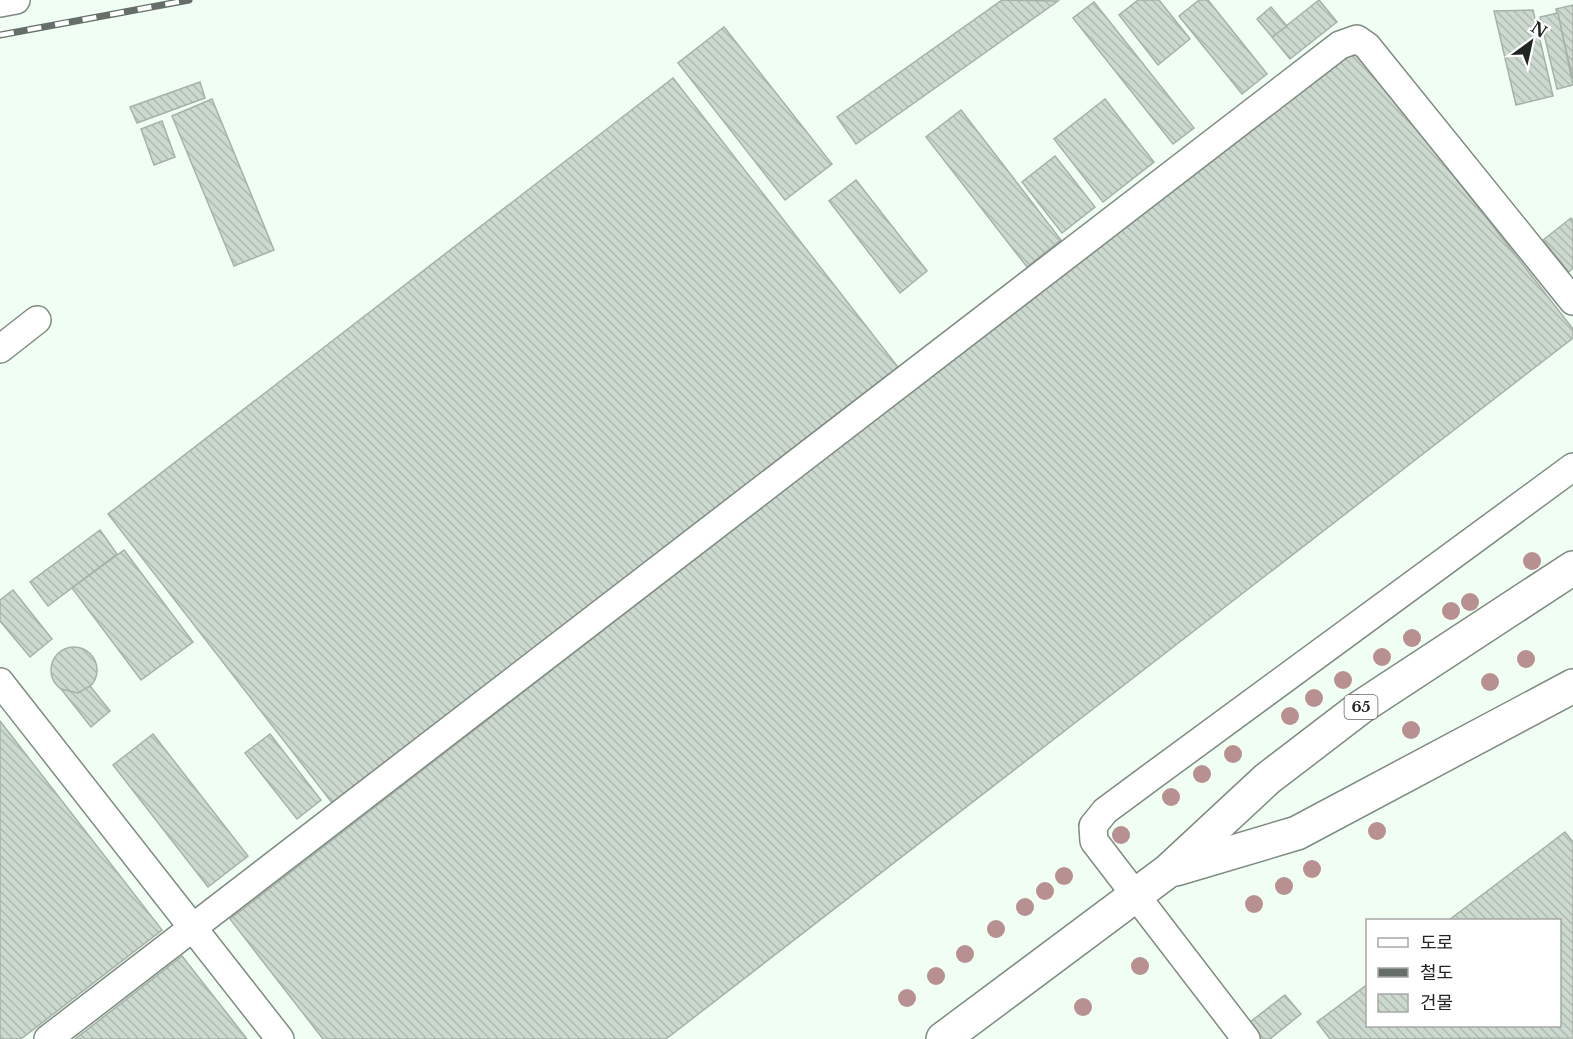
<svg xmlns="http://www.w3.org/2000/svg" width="1573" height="1039" font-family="'Libre Baskerville','Noto Sans KR',serif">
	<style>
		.building { fill: url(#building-back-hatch); stroke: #a6b2a8; stroke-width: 1.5 }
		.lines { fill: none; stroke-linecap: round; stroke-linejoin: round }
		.minor-casing { stroke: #7f8b82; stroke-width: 30 }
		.major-casing { stroke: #7f8b82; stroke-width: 36 }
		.minor { stroke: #fff; stroke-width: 27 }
		.major { stroke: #fff; stroke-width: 33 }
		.rail-casing { stroke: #666e68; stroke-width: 7 }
		.rail { stroke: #fff; stroke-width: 4.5; stroke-dasharray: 14; stroke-linecap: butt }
		.tree { fill: #b89091 }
		.labels { text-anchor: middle; stroke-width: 4.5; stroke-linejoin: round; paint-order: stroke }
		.shield { fill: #fff; stroke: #646764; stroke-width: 1.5 }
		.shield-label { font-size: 15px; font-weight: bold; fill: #212622 }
	</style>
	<defs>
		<pattern id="building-back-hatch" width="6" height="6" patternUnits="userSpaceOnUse" patternTransform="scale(1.5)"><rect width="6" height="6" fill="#ccd9cf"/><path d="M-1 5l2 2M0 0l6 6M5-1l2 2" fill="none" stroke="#afbab1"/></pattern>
	</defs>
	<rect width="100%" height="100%" fill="#f0fef3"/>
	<g class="building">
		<polygon points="1002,0 1058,1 856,144 837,117"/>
		<polygon points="1138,0 1159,0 1190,39 1158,65 1119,15"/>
		<polygon points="1199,0 1208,0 1267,74 1242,94 1179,16"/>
		<polygon points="1319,0 1337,22 1290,59 1272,37"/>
		<polygon points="1094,2 1194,128 1173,144 1073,18"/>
		<polygon points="1573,5 1573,79 1556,9"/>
		<polygon points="1271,7 1287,26 1272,37 1257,19"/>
		<polygon points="1533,10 1553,96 1516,105 1494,11"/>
		<polygon points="1558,13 1573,85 1557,89 1540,17"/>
		<polygon points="724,27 832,164 785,200 678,63"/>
		<polygon points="1355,49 1573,329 1573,338 666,1039 323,1039 230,919"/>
		<polygon points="673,78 898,367 333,804 108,514"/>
		<polygon points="200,82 205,98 137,123 130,107"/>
		<polygon points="212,99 274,250 234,266 172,116"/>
		<polygon points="1105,99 1154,162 1103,202 1054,139"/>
		<polygon points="961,110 1061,240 1027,267 926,137"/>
		<polygon points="162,121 175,157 154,165 141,129"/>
		<polygon points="1055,156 1095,207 1062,233 1022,182"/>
		<polygon points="856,180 927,271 900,293 829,201"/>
		<polygon points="1571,218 1573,221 1573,268 1569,272 1543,240"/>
		<polygon points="100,530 117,554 48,606 30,582"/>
		<polygon points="124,550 193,642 141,680 72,588"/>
		<polygon points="13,590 52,639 30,657 0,621 0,600"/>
		<circle cx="74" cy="670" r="23"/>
		<polygon points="90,686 110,711 91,727 61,689 78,693"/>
		<polygon points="0,721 162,930 21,1039 0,1039"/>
		<polygon points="153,734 248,856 208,887 113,765"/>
		<polygon points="270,734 321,800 297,819 245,753"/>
		<polygon points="1565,832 1573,842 1573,1038 1330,1039 1317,1022 1368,984 1368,1026 1560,1026 1560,920 1449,920"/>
		<polygon points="182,956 247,1039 75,1039"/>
		<polygon points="1285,995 1301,1014 1270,1039 1263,1039 1250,1022"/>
	</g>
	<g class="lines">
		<defs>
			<g id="minor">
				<polyline points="0,3 16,0"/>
				<polyline points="0,349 37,320"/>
				<polyline points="0,682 280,1039"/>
				<polyline points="48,1039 1340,45 1357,39 1367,46 1573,301"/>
				<polyline points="1246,1039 1094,841 1093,826 1105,811 1155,774 1573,467"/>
			</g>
			<g id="major">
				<polyline points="1176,869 1297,833 1573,686"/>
				<polyline points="943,1039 1168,871 1267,779 1361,707 1573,568"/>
			</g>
		</defs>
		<use href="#minor" class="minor-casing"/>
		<use href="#major" class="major-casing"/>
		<use href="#minor" class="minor"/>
		<use href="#major" class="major"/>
		<defs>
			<polyline id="rail" points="0,35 189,0"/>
		</defs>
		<use href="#rail" class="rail-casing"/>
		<use href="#rail" class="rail"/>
	</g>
	<g class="tree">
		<circle cx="1532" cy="561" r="9"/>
		<circle cx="1470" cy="602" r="9"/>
		<circle cx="1451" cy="611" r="9"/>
		<circle cx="1412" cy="638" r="9"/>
		<circle cx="1382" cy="657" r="9"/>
		<circle cx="1526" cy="659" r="9"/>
		<circle cx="1343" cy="680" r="9"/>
		<circle cx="1490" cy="682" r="9"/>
		<circle cx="1314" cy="698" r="9"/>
		<circle cx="1290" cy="716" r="9"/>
		<circle cx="1411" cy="730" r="9"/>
		<circle cx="1233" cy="754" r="9"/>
		<circle cx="1202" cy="774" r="9"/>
		<circle cx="1171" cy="797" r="9"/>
		<circle cx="1377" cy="831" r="9"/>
		<circle cx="1121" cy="835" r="9"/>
		<circle cx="1312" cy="869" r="9"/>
		<circle cx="1064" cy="876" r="9"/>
		<circle cx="1284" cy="886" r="9"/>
		<circle cx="1045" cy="891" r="9"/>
		<circle cx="1254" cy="904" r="9"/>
		<circle cx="1025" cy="907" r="9"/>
		<circle cx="996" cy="929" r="9"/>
		<circle cx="965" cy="954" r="9"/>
		<circle cx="1140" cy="966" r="9"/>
		<circle cx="936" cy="976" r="9"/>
		<circle cx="907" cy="998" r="9"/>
		<circle cx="1083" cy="1007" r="9"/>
	</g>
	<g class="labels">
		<rect class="shield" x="1344.5" y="695" width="33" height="24" rx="4.5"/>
		<g class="shield-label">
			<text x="1361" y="712">65</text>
		</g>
	</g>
	<rect x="1366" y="919" width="195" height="108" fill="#ffffff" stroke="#a6a8a7" stroke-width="1.5"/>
	<rect x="1378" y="938" width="30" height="9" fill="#ffffff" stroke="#a6a8a7" stroke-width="1.5"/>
	<text x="1420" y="949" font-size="18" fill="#212622">도로</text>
	<rect x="1378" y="968" width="30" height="9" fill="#666e68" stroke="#a6a8a7" stroke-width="1.5"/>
	<text x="1420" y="979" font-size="18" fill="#212622">철도</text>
	<rect x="1378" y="994" width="30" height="18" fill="url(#building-back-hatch)" stroke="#a6a8a7" stroke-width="1.5"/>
	<text x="1420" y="1009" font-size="18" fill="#212622">건물</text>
	<g transform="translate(1531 42) rotate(33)" stroke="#ffffff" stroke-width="4.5" paint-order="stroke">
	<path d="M0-4.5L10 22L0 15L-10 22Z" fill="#212622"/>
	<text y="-9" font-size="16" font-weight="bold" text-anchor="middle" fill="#212622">N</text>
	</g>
</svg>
